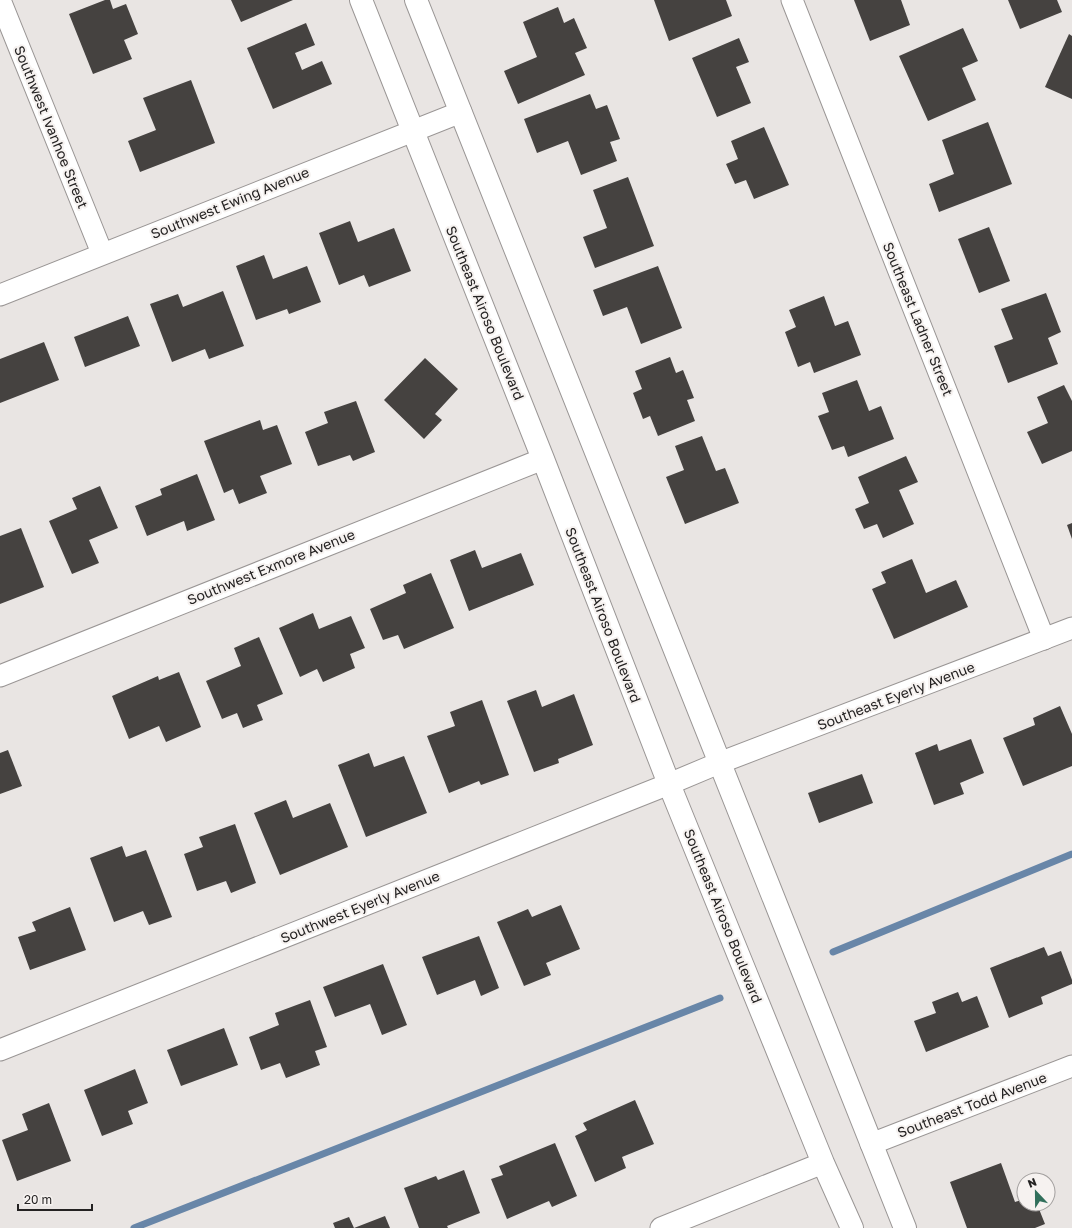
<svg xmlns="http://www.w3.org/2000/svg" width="1072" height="1228" font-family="'Golos Text',sans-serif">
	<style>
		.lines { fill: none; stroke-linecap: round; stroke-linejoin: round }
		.stream { stroke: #6886a8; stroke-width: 7 }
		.building { fill: #454240 }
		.street-casing { stroke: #9a9695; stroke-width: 23 }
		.secondary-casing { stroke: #9a9695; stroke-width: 24 }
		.street { stroke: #fff; stroke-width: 21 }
		.secondary { stroke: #fff; stroke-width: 22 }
		.labels { text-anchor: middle; stroke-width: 4; stroke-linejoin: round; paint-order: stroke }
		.street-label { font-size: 14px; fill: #242222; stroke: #f6f2f0 }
	</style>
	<rect width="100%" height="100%" fill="#e9e5e3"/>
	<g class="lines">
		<g class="stream">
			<polyline points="833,952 1072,854"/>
			<polyline points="134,1228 720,998"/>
		</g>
	</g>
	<g class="building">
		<polygon points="105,0 110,0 113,9 126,4 138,34 124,40 132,59 93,74 69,14"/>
		<polygon points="231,0 293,0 241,22"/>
		<polygon points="654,0 726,0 732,16 669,41"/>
		<polygon points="854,0 901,0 910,25 870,41"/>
		<polygon points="1008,0 1057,0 1062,12 1020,29"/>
		<polygon points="558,7 564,23 574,18 587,48 575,53 585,75 518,104 504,71 537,57 523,22"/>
		<polygon points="306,23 315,45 295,53 302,70 322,61 332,84 273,109 247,48"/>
		<polygon points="963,28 978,61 962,68 976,100 928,121 899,56"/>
		<polygon points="1069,34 1072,36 1072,99 1045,87"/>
		<polygon points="739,38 749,62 736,67 751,103 717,117 692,58"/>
		<polygon points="191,80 215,143 140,172 128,141 156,130 143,98"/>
		<polygon points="590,94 596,109 607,105 620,139 610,142 617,161 581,175 568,141 537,153 524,119"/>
		<polygon points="988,122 1012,184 939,212 929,184 954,174 942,140"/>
		<polygon points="764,127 789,185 754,199 746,180 735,184 726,164 738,159 731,141"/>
		<polygon points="628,177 654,246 595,268 583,237 607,228 593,190"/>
		<polygon points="350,221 358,242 394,228 411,271 369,287 364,275 339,285 319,233"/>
		<polygon points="989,227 1010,281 979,293 958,239"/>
		<polygon points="264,255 273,279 307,266 321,302 289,314 287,309 256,320 236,266"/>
		<polygon points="658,266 682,328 641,344 627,307 603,316 593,290"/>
		<polygon points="223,291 244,346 209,359 205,349 172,362 150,304 178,294 183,307"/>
		<polygon points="1046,293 1061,332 1048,338 1058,364 1008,383 994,346 1013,339 1001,309"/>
		<polygon points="824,296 835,326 848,321 861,355 814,373 810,362 798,367 785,332 796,327 789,310"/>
		<polygon points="128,316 140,346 85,367 74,337"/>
		<polygon points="44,342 59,380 0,403 0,359"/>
		<polygon points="670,357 676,373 683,370 694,398 687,400 695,421 658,436 650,416 643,419 633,393 642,389 635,371"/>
		<polygon points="425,358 458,389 435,414 442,420 424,439 384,400"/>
		<polygon points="857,380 869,411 881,406 894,439 848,457 844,446 832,450 818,416 829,412 822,393"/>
		<polygon points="1064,385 1072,401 1072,451 1042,464 1027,432 1048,423 1037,397"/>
		<polygon points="356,401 375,452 353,461 350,455 318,466 305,432 328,423 324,412"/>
		<polygon points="260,420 263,430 277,425 292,464 260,476 267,493 239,504 233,489 224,493 204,441"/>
		<polygon points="702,436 716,471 725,468 739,503 685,524 666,477 684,470 675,446"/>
		<polygon points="906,456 918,482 899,490 914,524 883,538 877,524 864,529 855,509 869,503 858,477"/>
		<polygon points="197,474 215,520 187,531 184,521 147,536 135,506 162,495 160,489"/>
		<polygon points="100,486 118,528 89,540 99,563 72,574 49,521 77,509 72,498"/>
		<polygon points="1072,523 1072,539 1067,525"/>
		<polygon points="21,528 44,587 0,604 0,536"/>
		<polygon points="475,550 482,568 521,553 534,585 469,611 450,560"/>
		<polygon points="912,559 926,593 956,580 968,607 894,639 872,589 886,583 881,572"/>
		<polygon points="431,573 454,628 404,649 398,635 383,640 370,609 406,593 403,585"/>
		<polygon points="313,613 319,629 351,616 365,648 350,654 355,668 323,682 317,669 300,677 279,628"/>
		<polygon points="259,637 283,694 257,705 263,720 243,728 237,713 222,719 206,681 241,666 234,648"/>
		<polygon points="179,672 201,727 166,742 159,726 129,739 112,696 158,676 159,680"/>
		<polygon points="536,690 542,707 574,694 593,745 558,759 559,763 534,772 507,701"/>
		<polygon points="482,700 509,775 481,785 479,781 449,793 427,736 455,726 450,712"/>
		<polygon points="1060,706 1072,734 1072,766 1023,786 1003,738 1035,725 1033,718"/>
		<polygon points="971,739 984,773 960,783 964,794 934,805 915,753 937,744 939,751"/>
		<polygon points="8,750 22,786 0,794 0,753"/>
		<polygon points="369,753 374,767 404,756 427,813 366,837 338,765"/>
		<polygon points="862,774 873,803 819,823 808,793"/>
		<polygon points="286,800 293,818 330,803 348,847 280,875 254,813"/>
		<polygon points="235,824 256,883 231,893 226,881 197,891 184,854 203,847 199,837"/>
		<polygon points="122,846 126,857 146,850 172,917 149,925 143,911 114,922 90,858"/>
		<polygon points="561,905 580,949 546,963 551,975 524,986 497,922 528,909 532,917"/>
		<polygon points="70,907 86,950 30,970 18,937 36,931 32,922"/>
		<polygon points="479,936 499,988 481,996 475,980 437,995 422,957"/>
		<polygon points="1044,947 1048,956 1061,951 1072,980 1072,984 1041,997 1043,1004 1009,1018 990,968"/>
		<polygon points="383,964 407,1025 382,1035 370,1004 335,1017 323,987"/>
		<polygon points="958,992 962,1002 977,996 989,1027 926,1052 914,1021 936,1013 932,1002"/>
		<polygon points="310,1000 327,1047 315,1051 320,1065 286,1078 280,1063 261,1070 249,1037 279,1025 275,1013"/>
		<polygon points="224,1028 238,1065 181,1086 167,1050"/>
		<polygon points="135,1069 148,1103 128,1111 133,1124 102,1136 84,1090"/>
		<polygon points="635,1100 654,1144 622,1157 626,1168 595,1182 575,1136 587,1130 583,1123"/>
		<polygon points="49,1103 71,1161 17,1181 2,1140 28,1130 22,1114"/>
		<polygon points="555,1143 577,1196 552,1207 549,1201 507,1219 491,1179 503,1175 499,1166"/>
		<polygon points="1001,1163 1015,1202 1024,1199 1024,1204 1037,1204 1045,1224 1035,1228 967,1228 950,1182"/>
		<polygon points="464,1170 480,1213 447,1226 448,1228 419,1228 404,1188 436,1176 438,1180"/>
		<polygon points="385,1216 390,1228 335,1228 333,1223 349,1217 354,1228"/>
	</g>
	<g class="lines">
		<defs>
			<g id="street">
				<polyline points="0,0 102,253"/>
				<polyline points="792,0 1044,639"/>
				<polyline points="0,295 461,112"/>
				<polyline points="0,676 543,459"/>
				<polyline points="0,1050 669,784 719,763 1072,628"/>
				<polyline points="871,1144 1072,1066"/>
				<polyline points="661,1228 823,1163"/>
			</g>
			<g id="secondary">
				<polyline points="361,0 543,459 669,784 823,1163 852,1228"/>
				<polyline points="416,0 905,1228"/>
			</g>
		</defs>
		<use href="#street" class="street-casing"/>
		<use href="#secondary" class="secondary-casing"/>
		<use href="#street" class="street"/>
		<use href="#secondary" class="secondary"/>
	</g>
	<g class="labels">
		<g class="street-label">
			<text transform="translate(51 127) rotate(68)" y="5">Southwest Ivanhoe Street</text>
			<text transform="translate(230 203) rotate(-22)" y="5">Southwest Ewing Avenue</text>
			<text transform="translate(485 313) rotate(68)" y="5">Southeast Airoso Boulevard</text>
			<text transform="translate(918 319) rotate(68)" y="5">Southeast Ladner Street</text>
			<text transform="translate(271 567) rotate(-22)" y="5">Southwest Exmore Avenue</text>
			<text transform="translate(603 615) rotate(69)" y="5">Southeast Airoso Boulevard</text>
			<text transform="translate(896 696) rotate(-21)" y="5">Southeast Eyerly Avenue</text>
			<text transform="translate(360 907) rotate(-22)" y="5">Southwest Eyerly Avenue</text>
			<text transform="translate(723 916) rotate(68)" y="5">Southeast Airoso Boulevard</text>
			<text transform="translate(972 1105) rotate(-21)" y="5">Southeast Todd Avenue</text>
		</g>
	</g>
	<g transform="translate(1036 1192) rotate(338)"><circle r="19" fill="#f6f2f0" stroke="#a29f9e"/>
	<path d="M0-3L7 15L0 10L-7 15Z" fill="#316f5b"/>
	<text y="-6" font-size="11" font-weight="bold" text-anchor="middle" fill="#242222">N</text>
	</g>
	<path d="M18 1204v6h74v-6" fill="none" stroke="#242222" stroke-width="2"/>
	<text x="24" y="1204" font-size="12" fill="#242222" stroke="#f6f2f0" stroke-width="3" paint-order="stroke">20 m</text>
</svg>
